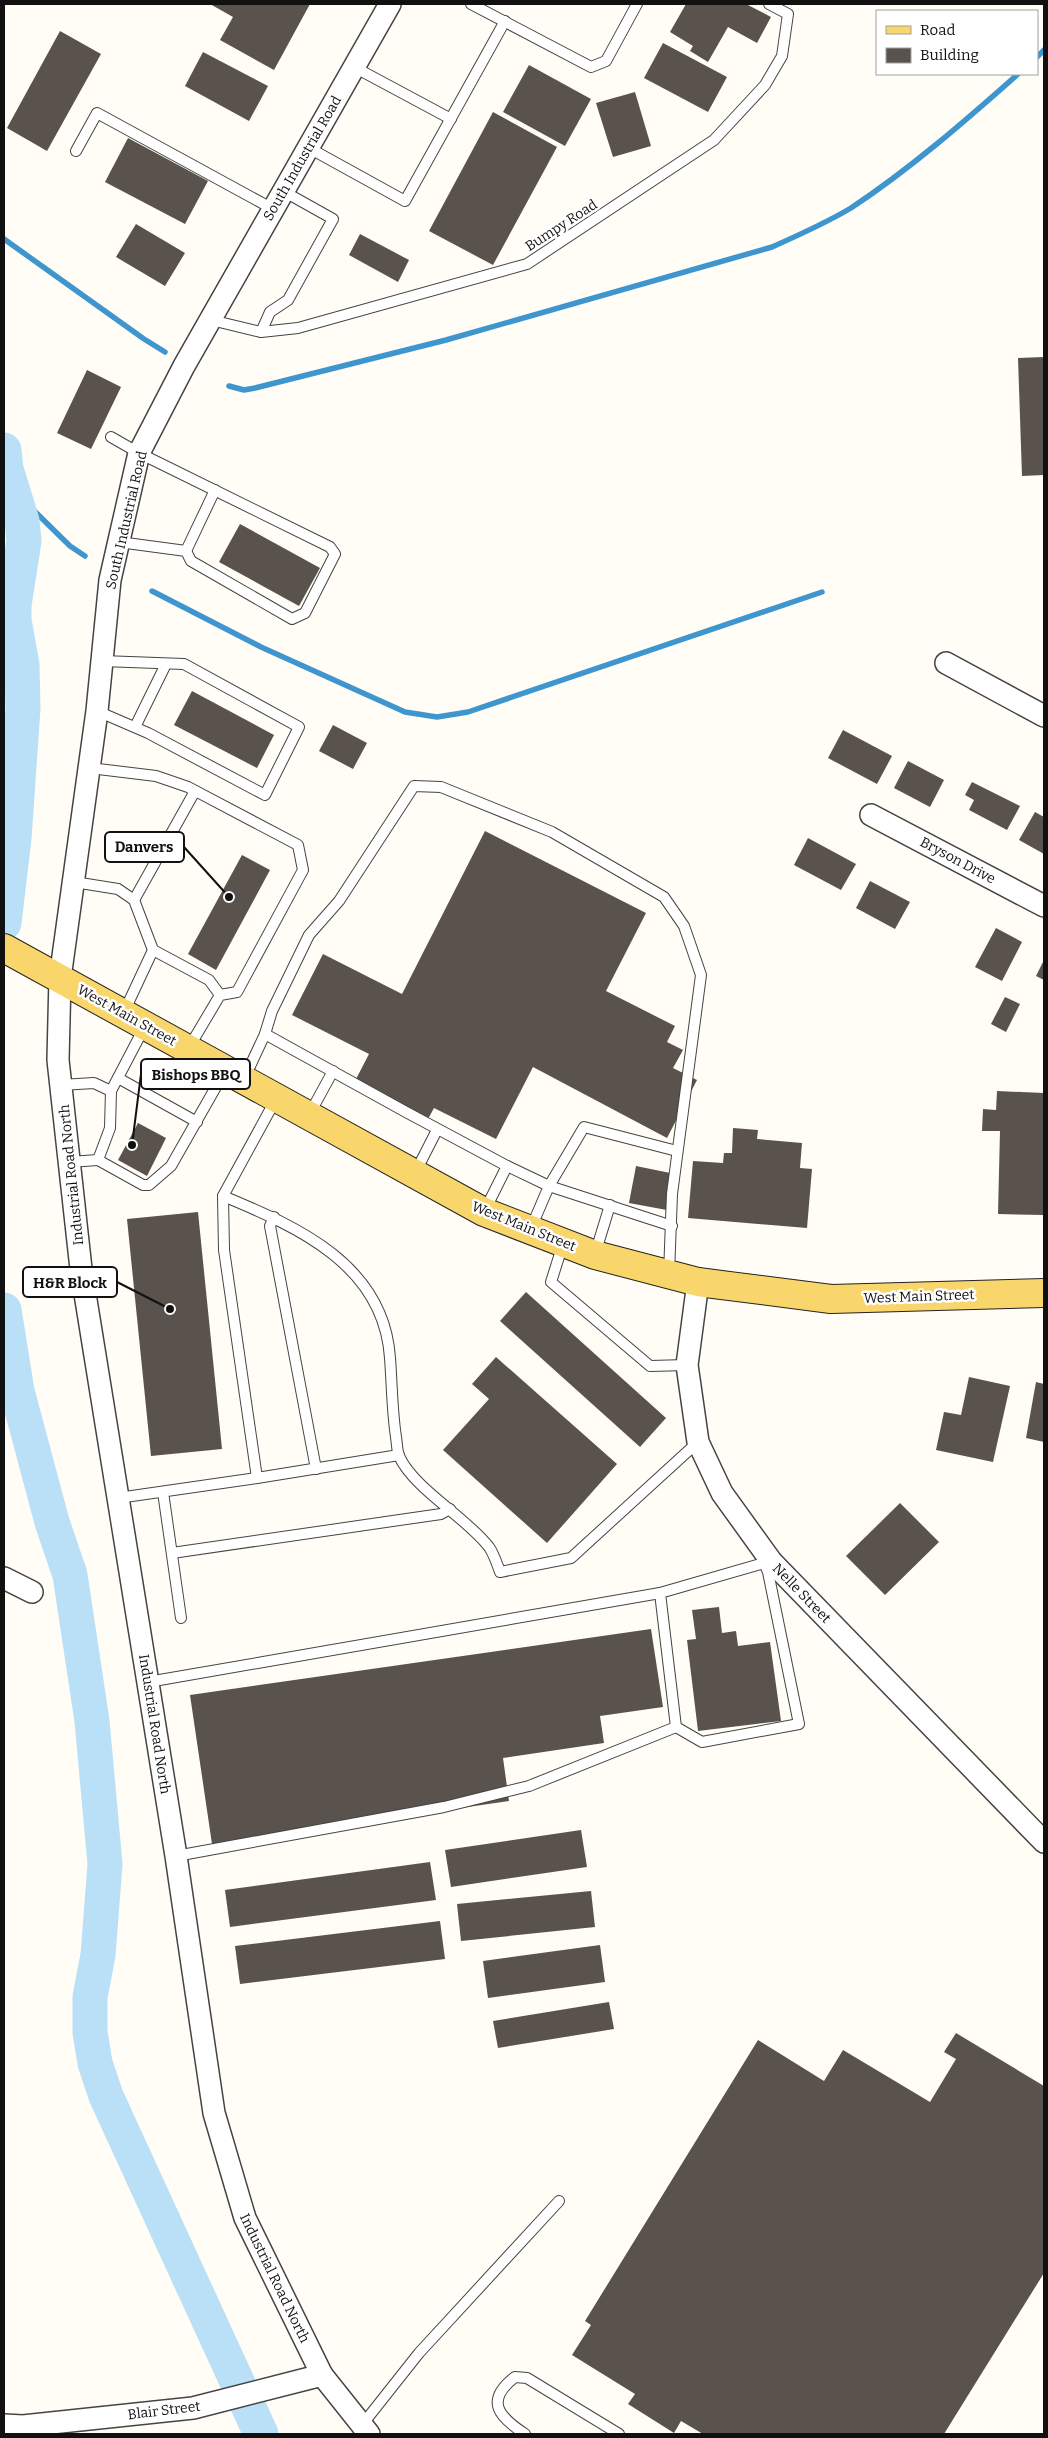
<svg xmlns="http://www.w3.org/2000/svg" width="1048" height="2438" font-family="Bitter,serif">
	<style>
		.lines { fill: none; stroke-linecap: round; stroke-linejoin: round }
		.stream { stroke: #3f96cf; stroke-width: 5.5 }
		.river { stroke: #b9e0f7; stroke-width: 35 }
		.building { fill: #5a524d }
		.service-casing { stroke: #444; stroke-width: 12 }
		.minor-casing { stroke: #444; stroke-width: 24 }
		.primary-casing { stroke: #222; stroke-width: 30 }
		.service { stroke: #fff; stroke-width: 10 }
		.minor { stroke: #fff; stroke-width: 21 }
		.primary { stroke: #f9d66b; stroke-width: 28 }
		.labels { text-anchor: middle; stroke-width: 5; stroke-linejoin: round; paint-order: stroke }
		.street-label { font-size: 14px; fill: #111; stroke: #fff }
		.leader { fill: none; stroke: #111; stroke-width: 2 }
		.callout-dot { fill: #111; stroke: #fff; stroke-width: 2 }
		.callout { fill: #fff; stroke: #111; stroke-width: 2 }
		.callout-label { font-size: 15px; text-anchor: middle; font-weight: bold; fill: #111 }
	</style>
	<rect width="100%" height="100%" fill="#fffdf5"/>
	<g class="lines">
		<g class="stream">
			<polyline points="1037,57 1044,50"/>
			<polyline points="4,239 144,339 165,352"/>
			<path d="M 229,386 L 244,390 L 255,388 L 446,340 L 772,247 C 799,235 826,223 851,208 C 910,169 965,121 1018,74"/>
			<polyline points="13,490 70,546 85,556"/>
			<polyline points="152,591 261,647 405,712 437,717 468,712 822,592"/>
		</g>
		<g class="river">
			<polyline points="4,450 6,469 22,521 24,541 14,605 14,620 22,665 23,708 14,838 4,923"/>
			<polyline points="4,1310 17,1391 52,1522 70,1575 92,1721 105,1864 98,1955 90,1997 90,2032 95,2063 106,2096 261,2434"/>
		</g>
	</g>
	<g class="building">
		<polygon points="210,4 310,4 274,70 220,40 233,17"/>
		<polygon points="686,4 746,4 771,17 757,43 728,27 708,62 690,51 693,46 670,32"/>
		<polygon points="60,31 101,54 47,151 7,128"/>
		<polygon points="663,43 727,77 708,112 644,78"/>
		<polygon points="203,52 268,86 249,121 185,86"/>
		<polygon points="529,65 591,99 565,146 503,112"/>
		<polygon points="635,92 651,146 613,157 596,103"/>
		<polygon points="493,112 557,147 493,265 429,231"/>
		<polygon points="128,138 208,181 185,224 105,182"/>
		<polygon points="136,224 185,253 165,286 116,257"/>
		<polygon points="360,234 409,260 398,282 349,255"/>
		<polygon points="1044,357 1044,475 1022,476 1018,358"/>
		<polygon points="87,370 121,387 91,449 57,433"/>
		<polygon points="240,524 320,568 299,606 219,562"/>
		<polygon points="192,691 274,735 257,768 174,725"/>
		<polygon points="333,725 367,743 353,769 319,751"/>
		<polygon points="843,730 892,756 877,784 828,758"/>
		<polygon points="908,761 944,780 930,807 894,788"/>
		<polygon points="972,782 1020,806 1007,830 969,810 974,800 965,795"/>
		<polygon points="1035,812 1044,817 1044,854 1019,840"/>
		<polygon points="485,831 646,913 606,991 675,1026 667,1042 683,1050 673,1068 697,1080 667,1138 533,1067 496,1139 434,1108 428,1119 355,1081 369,1054 292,1015 323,954 402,994"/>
		<polygon points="808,838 856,864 841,890 794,865"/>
		<polygon points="242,855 270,870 216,970 188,954"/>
		<polygon points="870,881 910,902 895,929 856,908"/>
		<polygon points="996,928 1022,942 1002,981 975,967"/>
		<polygon points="1044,960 1044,980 1036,976"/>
		<polygon points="1005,997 1020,1004 1006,1032 991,1024"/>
		<polygon points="997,1091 1044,1093 1044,1215 998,1214 1000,1131 982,1131 983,1109 996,1110"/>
		<polygon points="138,1123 166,1138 147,1176 118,1160"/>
		<polygon points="733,1128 758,1130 757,1139 802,1143 800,1168 812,1169 807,1228 688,1218 693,1161 723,1163 724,1153 732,1153"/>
		<polygon points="636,1166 680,1175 672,1211 629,1203"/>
		<polygon points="198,1212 222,1449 151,1456 127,1219"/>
		<polygon points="526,1292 666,1418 640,1447 500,1321"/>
		<polygon points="496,1357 617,1464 547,1543 443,1450 489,1399 472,1384"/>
		<polygon points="969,1377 1010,1386 993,1462 936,1450 944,1412 961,1415"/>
		<polygon points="1036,1382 1044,1384 1044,1442 1026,1438"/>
		<polygon points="900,1503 939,1542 885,1595 846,1556"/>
		<polygon points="719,1607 722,1633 736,1631 738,1646 770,1642 781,1721 698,1731 687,1640 696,1639 692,1610"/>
		<polygon points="651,1629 663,1707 600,1716 604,1743 503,1758 509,1801 212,1844 190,1695"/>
		<polygon points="581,1830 587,1867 451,1887 445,1850"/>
		<polygon points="430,1862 436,1900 230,1927 225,1890"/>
		<polygon points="591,1891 595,1927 461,1941 457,1904"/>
		<polygon points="440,1921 445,1959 240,1984 235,1946"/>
		<polygon points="600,1945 605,1982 488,1998 483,1961"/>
		<polygon points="609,2002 614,2029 498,2048 493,2021"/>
		<polygon points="956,2033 1044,2086 1044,2273 944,2434 703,2434 681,2421 674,2433 628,2404 635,2394 572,2355 591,2325 585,2321 758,2040 824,2081 843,2050 930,2102 956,2059 944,2052"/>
	</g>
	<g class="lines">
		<defs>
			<g id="service">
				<polyline points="471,4 591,67 606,61 637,4"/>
				<polyline points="354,67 451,119"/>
				<polyline points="309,148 405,201 505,21"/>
				<polyline points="76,151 97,113 273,209"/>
				<polyline points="211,320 261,332 298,328 527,264 714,140 765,85 782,56 788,14 769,4"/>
				<polyline points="261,332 270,312 288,300 333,219 283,191"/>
				<polyline points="111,437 139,453 330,547 335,554 305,613 292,619 191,561 186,551 119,542"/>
				<polyline points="186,551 215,490"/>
				<polyline points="97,711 148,733 265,795 299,727 184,664 102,661"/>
				<polyline points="135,727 166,664"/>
				<polyline points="90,768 156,776 188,787 298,845 303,870 237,992 220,995 188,1049"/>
				<polyline points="74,882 118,889 134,900 153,950 209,980 220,995"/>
				<polyline points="134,900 195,791"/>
				<polyline points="124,1012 153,950"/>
				<polyline points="145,1026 111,1091 110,1128 98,1160 143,1185 149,1185 171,1166 225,1071"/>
				<polyline points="265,1034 406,1112 507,1166 549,1186 672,1226"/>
				<polyline points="118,1078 197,1122"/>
				<polyline points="244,1079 265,1034 272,1011 309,935 339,901 414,786 441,787 552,832 664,897 684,926 701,975 672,1194 669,1274"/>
				<polyline points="61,1085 94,1083 111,1091"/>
				<path d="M 276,1099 L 223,1196 C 298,1227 384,1265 390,1358 C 392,1384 392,1411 396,1437 C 397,1443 397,1451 399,1456 C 414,1489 466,1517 489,1547 C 494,1554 497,1564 500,1572 L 571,1558 L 698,1442"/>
				<polyline points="309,1115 333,1071"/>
				<polyline points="69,1162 98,1160"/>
				<polyline points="415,1173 437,1130"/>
				<polyline points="484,1212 507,1166"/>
				<polyline points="274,1217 270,1226 316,1469"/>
				<polyline points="531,1228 549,1186 584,1127 677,1151"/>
				<polyline points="563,1244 551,1282 650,1366 687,1365"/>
				<polyline points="595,1254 610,1205"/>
				<polyline points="257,1478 399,1455"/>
				<polyline points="163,1492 181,1618"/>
				<polyline points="118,1498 257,1478 224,1250 223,1196"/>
				<polyline points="172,1553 441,1514 450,1509"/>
				<polyline points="148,1682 660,1593"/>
				<polyline points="676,1727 702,1742 799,1724 768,1572 764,1563"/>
				<polyline points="176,1856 444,1807 529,1786 676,1727 660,1593 771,1561"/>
				<polyline points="362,2425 419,2353 559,2201"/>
				<path d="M 525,2434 C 499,2417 484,2401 515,2377 L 527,2378 L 619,2434"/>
			</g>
			<g id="minor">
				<polyline points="946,663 1044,716"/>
				<polyline points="871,815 1044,906"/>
				<polyline points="698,1282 687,1365 698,1442 722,1493 771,1561 1044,1842"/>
				<polyline points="4,1578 32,1592"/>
				<polyline points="4,2425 23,2426 193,2408 322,2375"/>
				<polyline points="369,2434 322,2375 245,2218 214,2113 176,1856 81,1269 58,1060 60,978 97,711 110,580 139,453 184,366 390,4"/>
			</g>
			<polyline id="primary" points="4,948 484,1212 595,1255 698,1282 831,1299 1044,1293"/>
		</defs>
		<use href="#service" class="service-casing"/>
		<use href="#minor" class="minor-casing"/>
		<use href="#primary" class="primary-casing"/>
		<use href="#service" class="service"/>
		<use href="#minor" class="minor"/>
		<use href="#primary" class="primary"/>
	</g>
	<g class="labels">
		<g class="street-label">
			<text transform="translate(302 158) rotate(-60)" y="5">South Industrial Road</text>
			<text transform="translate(561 225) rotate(-33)" y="5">Bumpy Road</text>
			<text transform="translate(126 520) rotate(-77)" y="5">South Industrial Road</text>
			<text transform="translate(958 860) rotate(28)" y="5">Bryson Drive</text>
			<text transform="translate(127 1015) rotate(29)" y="5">West Main Street</text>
			<text transform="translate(71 1175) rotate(-96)" y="5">Industrial Road North</text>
			<text transform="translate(524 1226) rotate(22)" y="5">West Main Street</text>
			<text transform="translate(919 1296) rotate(-2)" y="5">West Main Street</text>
			<text transform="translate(802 1593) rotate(46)" y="5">Nelle Street</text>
			<text transform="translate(155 1724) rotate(81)" y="5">Industrial Road North</text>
			<text transform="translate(275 2278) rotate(64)" y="5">Industrial Road North</text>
			<text transform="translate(164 2410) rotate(-7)" y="5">Blair Street</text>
		</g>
	</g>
	<path class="leader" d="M229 897L184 847M132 1145L141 1074M170 1309L117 1282"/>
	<g class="callout-dot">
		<circle cx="229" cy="897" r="5"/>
		<circle cx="132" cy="1145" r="5"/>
		<circle cx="170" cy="1309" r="5"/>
	</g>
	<g class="callout">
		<rect x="105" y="832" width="79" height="30" rx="5"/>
		<rect x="141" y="1059" width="109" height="30" rx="5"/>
		<rect x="23" y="1267" width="94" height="30" rx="5"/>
	</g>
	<g class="callout-label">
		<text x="144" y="852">Danvers</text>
		<text x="196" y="1080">Bishops BBQ</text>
		<text x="70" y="1288">H&amp;R Block</text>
	</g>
	<rect width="1048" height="2438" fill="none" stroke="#111111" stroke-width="10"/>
	<rect x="876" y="10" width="162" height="65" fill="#ffffff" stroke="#a0a0a0"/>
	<rect x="886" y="26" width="25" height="8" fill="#f9d66b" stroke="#a0a0a0"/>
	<text x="920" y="35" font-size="15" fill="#111111">Road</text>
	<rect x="886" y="48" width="25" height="15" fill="#5a524d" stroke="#a0a0a0"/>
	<text x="920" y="60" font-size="15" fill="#111111">Building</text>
</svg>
